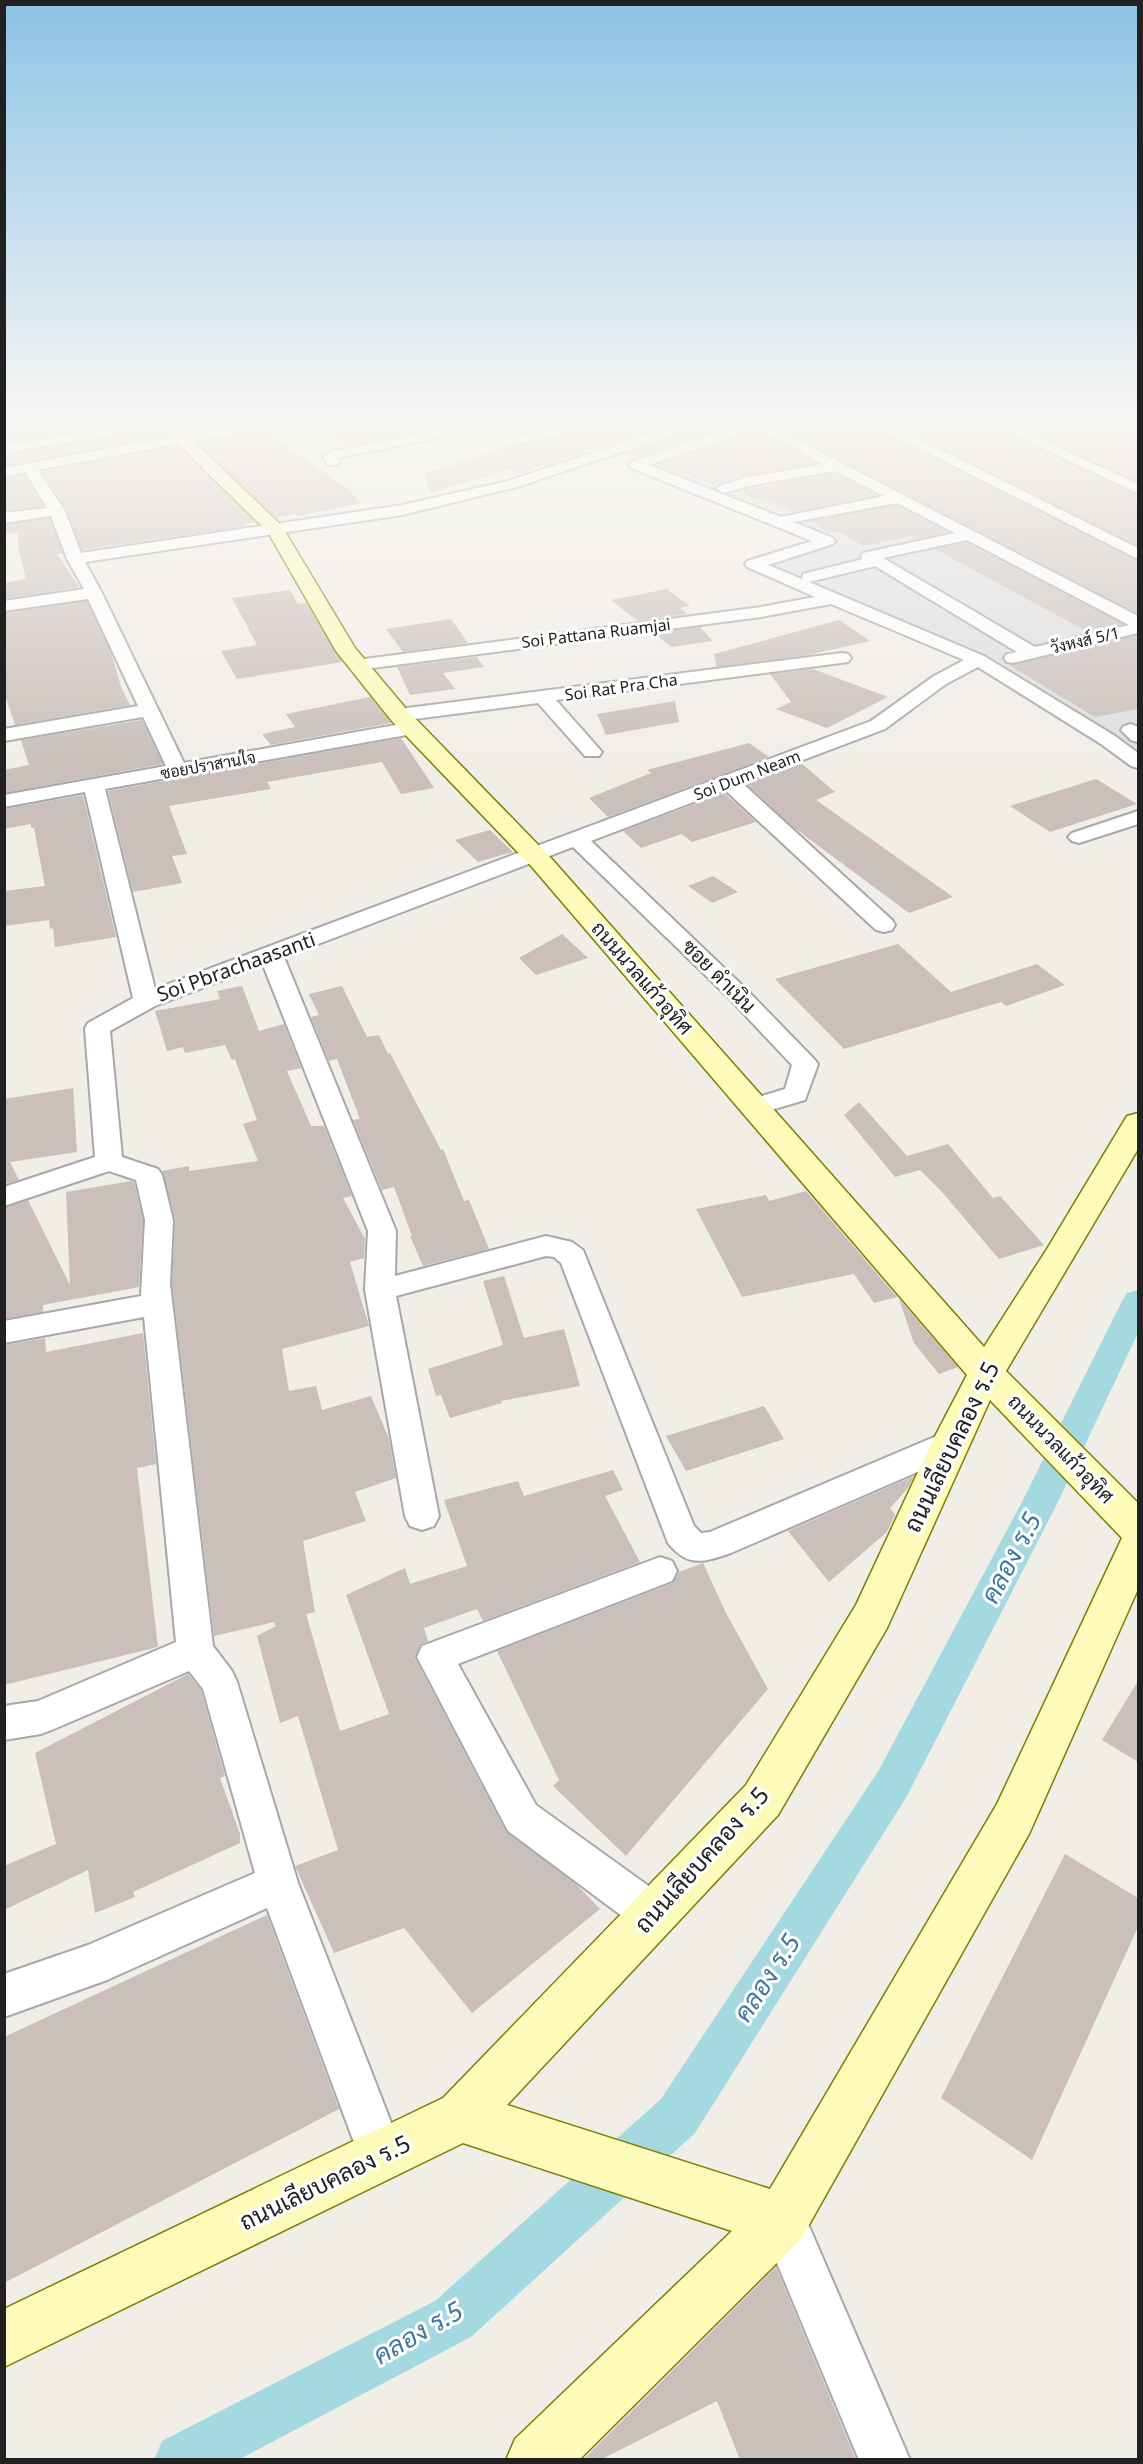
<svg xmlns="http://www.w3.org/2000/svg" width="1143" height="2464" font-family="'Noto Sans',Sarabun,sans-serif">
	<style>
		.residential { fill: #dfdede }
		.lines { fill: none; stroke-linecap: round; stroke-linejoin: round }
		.canal { fill: #a5d9e1; fill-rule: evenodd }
		.building { fill: #cabfba }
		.street-casing { stroke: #a8a8a8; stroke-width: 4 }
		.secondary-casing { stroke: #7d7f00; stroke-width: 3 }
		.street { fill: #fff; fill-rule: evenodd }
		.secondary { fill: #fdfaba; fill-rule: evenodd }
		.labels { text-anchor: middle; stroke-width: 6; stroke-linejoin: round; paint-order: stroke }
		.far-street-label { font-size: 16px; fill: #212121; stroke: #fff }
		.street-label { font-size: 20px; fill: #212121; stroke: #fff }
		.near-street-label { font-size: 24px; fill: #212121; stroke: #fff }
		.near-water-label { font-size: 26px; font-style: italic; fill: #3f779d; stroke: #fff }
	</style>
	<rect width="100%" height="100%" fill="#f1ede7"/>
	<polygon class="residential" points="753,421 1138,421 1138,753 1112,734 978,657 759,565 835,541 643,465 760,425"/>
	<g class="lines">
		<polygon class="canal" points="1138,1290 1138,1333 1056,1506 907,1796 695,2133 471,2337 238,2460 154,2460 162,2441 435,2301 661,2099 879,1770 1023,1500 1122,1301 1127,1293"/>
	</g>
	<g class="building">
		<polygon points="4,421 127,421 128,429 153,425 165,436 4,466 4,455 110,438 114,432 105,427 4,443"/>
		<polygon points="175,421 242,421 186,432 173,422"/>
		<polygon points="292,421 423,421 424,431 350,445 291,424"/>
		<polygon points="611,421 679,421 518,474 509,470 430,493 424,474 506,447 603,427"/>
		<polygon points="709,421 732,421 734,424 636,458 623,454 707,426"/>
		<polygon points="755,421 801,421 769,428 765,434 816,463 713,484 657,465 755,431 758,426"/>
		<polygon points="888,421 980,421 1138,495 1138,546"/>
		<polygon points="1036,421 1067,423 1096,421 1138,440 1138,482 1015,425"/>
		<polygon points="863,422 1138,561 1138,614 794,436"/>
		<polygon points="264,430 347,488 361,503 298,516 295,514 276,518 198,443"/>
		<polygon points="177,446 255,522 244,524 246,526 82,550 67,510 42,472"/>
		<polygon points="835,473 877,495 796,512 760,497 752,498 740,491"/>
		<polygon points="24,474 43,506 4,511 6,478"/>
		<polygon points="897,505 948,532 916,539 911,536 864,546 837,531 829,533 811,521"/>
		<polygon points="50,518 63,554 57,554 79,587 4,599 4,583 26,579 18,546 18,532 4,534 4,525"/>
		<polygon points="967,542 1123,624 1088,632 935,549"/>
		<polygon points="667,589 690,606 680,608 687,614 638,621 611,600"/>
		<polygon points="290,590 298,604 306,603 342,662 237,679 221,651 257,645 232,598"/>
		<polygon points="87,601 112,655 121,687 130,705 15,725 4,692 4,613"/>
		<polygon points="451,619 468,643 403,652 386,629"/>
		<polygon points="839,620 870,641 808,655 717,667 714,654"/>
		<polygon points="700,627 713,641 671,647 654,633"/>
		<polygon points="1138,635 1138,709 1095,717 1009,665"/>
		<polygon points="477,657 484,667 443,673 455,689 410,695 397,667"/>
		<polygon points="813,669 888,697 827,728 776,709 791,702 770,674"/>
		<polygon points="370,697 391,723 271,745 262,734 295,727 286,714"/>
		<polygon points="675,701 679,722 606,735 597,714"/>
		<polygon points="142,720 163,764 4,793 4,770 29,765 21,740"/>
		<polygon points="401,738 434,788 401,794 382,762 267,782 271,789 169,806 187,854 172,856 182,883 133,892 108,791"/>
		<polygon points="749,743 769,757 608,817 589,798 651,773 647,770"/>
		<polygon points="801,763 835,792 816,800 953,897 909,913 793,827 746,784"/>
		<polygon points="1096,779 1137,804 1050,832 1010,806"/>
		<polygon points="724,793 756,822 692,842 682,834 641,848 623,831"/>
		<polygon points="83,795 116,937 55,947 53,928 50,929 49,920 4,926 4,891 45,886 34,828 31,828 31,824 4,829 4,809"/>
		<polygon points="490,830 513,852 478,862 455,840"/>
		<polygon points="713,876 738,892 712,903 688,886"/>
		<polygon points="562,934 588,958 536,975 519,958"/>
		<polygon points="898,944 951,992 1037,964 1065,985 1006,1006 1001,1002 844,1049 775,979"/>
		<polygon points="242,986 259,1031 284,1024 301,1068 287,1071 311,1126 324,1126 352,1196 343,1198 365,1239 364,1258 350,1262 369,1326 282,1349 289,1391 316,1386 322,1410 371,1396 389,1439 396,1478 355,1492 366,1521 303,1541 315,1612 306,1614 340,1731 389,1714 346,1595 405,1568 410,1584 467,1566 444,1500 518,1481 524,1496 613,1470 623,1490 605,1496 640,1562 483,1621 477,1609 424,1628 428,1641 420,1645 415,1658 506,1832 576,1884 600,1909 472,2013 404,1928 334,1953 295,1866 338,1850 298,1716 280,1723 257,1636 276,1626 274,1622 214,1636 172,1284 175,1219 162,1171 189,1166 189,1171 258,1161 243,1124 257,1120 235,1059 232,1060 225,1045 185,1053 183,1047 167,1051 155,1011 220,999 217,991"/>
		<polygon points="342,986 367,1037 379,1035 388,1054 390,1053 441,1150 443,1149 464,1201 469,1200 489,1249 423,1266 410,1236 412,1236 394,1187 382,1190 353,1120 360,1119 337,1059 329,1061 311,1017 319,1015 309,994"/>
		<polygon points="73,1088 77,1152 10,1162 19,1180 4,1184 4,1099"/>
		<polygon points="859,1102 907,1156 948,1144 993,1198 1000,1196 1044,1245 999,1259 942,1192 920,1170 895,1177 844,1115"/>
		<polygon points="131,1181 134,1182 143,1220 139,1287 43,1305 43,1312 4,1319 4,1208 28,1200 70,1285 66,1192"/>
		<polygon points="806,1191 897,1297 874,1303 854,1274 742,1297 696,1209 766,1195 769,1201"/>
		<polygon points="504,1276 524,1338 564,1329 580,1386 501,1401 502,1403 450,1418 441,1395 436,1396 428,1369 503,1345 483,1281"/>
		<polygon points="899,1299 958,1367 939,1374 914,1343"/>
		<polygon points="143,1333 156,1464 137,1468 158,1647 4,1685 4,1345 45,1338 46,1352"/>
		<polygon points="764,1406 784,1439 686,1471 666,1436"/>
		<polygon points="914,1476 908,1488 890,1508 895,1515 887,1532 829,1582 788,1531"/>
		<polygon points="703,1563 726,1613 768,1689 626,1856 553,1786 559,1780 497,1651 673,1583 679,1572"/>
		<polygon points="188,1674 201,1690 225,1776 220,1778 240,1834 240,1843 133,1892 135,1897 95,1913 88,1870 4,1910 4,1866 56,1844 35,1753"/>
		<polygon points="1138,1681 1138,1762 1102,1740"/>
		<polygon points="1065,1854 1138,1898 1138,1927 1032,2160 941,2098"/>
		<polygon points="267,1915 339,2109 4,2283 4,2037"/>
		<polygon points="776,2267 856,2460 740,2460 717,2401 600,2460 583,2460"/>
	</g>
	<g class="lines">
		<defs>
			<g id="street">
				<path d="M 256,421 L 286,421 L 280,425 L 38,470 L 65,511 L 81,553 L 402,505 L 508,481 L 687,421 L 707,421 L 706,424 L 517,487 L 402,515 L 85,562 L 102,593 L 184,763 L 412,722 L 419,724 L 422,728 L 419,732 L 412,734 L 105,789 L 155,989 L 871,721 L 934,676 L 964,660 L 831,604 L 761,617 L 357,670 L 351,669 L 348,665 L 351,661 L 357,660 L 761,607 L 815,597 L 747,567 L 745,564 L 747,561 L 812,541 L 631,468 L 629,465 L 631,462 L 738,425 L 734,421 L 751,421 L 756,426 L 754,429 L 649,465 L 781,517 L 884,496 L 835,471 L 748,486 L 724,493 L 717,489 L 719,486 L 745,478 L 823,464 L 767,433 L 769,430 L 814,421 L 843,421 L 837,425 L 787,435 L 1138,616 L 1138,633 L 1013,663 L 1007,662 L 1004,658 L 1007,654 L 1017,652 L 875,566 L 809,582 L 984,656 L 1115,736 L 1138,753 L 1138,768 L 1131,766 L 1101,744 L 978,667 L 946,684 L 885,729 L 742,783 L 892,920 L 895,925 L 892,930 L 884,932 L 876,930 L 725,790 L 591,841 L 744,987 L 814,1059 L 818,1064 L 805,1100 L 754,1115 L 745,1113 L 741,1107 L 745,1101 L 785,1089 L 792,1065 L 728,997 L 573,847 L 284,957 L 396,1231 L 395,1276 L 546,1236 L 572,1242 L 583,1250 L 694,1526 L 701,1533 L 710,1532 L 939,1435 L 950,1431 L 961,1435 L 966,1444 L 961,1453 L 731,1553 C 704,1562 688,1568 668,1543 L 561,1263 L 554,1257 L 546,1256 L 396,1296 L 439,1516 L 434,1526 L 422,1530 L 410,1526 L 405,1516 L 365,1290 L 368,1231 L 263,965 L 155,1006 L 110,1031 L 122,1157 L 158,1169 L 162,1175 L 173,1220 L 170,1284 L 213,1646 L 232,1671 L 237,1682 L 298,1883 L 404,2156 L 397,2172 L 381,2179 L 365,2172 L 267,1908 L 107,1980 L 4,2017 L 4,1974 L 88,1945 L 255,1873 L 203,1689 L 189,1671 L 54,1729 L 41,1734 L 4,1740 L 4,1706 L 38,1701 L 176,1642 L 144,1317 L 4,1343 L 4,1321 L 141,1296 L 145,1220 L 136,1180 L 109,1171 L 4,1206 L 4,1187 L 95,1157 L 85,1028 L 88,1023 L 133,998 L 85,792 L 4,807 L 4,795 L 166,766 L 143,717 L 4,741 L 4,729 L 138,706 L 88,599 L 4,611 L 4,601 L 84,589 L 67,559 L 51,516 L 4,523 L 4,513 L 47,508 L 25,472 L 4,476 L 4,468 ZM 897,503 L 955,533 L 863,553 L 861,556 L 863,559 L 803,574 L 802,579 L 768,565 L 833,544 L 835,541 L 833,538 L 794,522 ZM 967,540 L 1129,625 L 1035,647 L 883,558 Z"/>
				<polygon points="492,421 516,421 515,424 486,431 479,427 481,424"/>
				<polygon points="583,421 609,421 603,425 508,446 501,442 503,439"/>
				<polygon points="865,421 882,421 1138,548 1138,559"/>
				<polygon points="983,421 1001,421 1138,484 1138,493"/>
				<polygon points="1106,421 1124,421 1138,428 1138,437"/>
				<polygon points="105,429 112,433 110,436 4,453 4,445"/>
				<polygon points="439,430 446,434 444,437 338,458 339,462 337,465 327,465 323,457 333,451"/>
				<polygon points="842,653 848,654 851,658 848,662 556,700 602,752 599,756 585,756 538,703 399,721 392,719 390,715 392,711 399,709"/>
				<polygon points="1131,724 1138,727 1138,742 1131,740 1121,730 1124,726"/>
				<polygon points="1138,811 1138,824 1079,843 1072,841 1068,837 1072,833"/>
				<polygon points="660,1557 672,1561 677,1571 672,1581 458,1664 536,1805 668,1900 674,1914 668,1928 653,1934 638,1928 508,1831 417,1657 422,1646"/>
				<polygon points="782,2197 799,2203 910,2460 859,2460 759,2220 765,2203"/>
			</g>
			<path id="secondary" d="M 151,421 L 169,421 L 189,437 L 281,525 L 355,648 L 407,710 L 550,857 L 984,1347 L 1047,1249 L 1127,1116 L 1138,1113 L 1138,1149 L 1006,1371 L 1138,1503 L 1138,1589 L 1029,1834 L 801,2239 L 579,2460 L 506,2460 L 515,2439 L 732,2231 L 463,2143 L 4,2367 L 4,2309 L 443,2098 L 746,1785 L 856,1605 L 931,1444 L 967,1375 L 532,867 L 391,720 L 336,651 L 268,532 L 177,443 ZM 990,1400 L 1122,1538 L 997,1804 L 770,2189 L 507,2105 L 778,1815 L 887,1628 Z"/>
		</defs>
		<use href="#street" class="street-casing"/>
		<use href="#secondary" class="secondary-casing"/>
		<use href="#street" class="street"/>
		<use href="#secondary" class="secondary"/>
	</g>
	<linearGradient id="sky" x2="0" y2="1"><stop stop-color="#8dc3e5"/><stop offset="0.55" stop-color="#f9f7f4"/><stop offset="1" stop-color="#f9f7f4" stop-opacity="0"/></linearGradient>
	<rect width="1143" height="766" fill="url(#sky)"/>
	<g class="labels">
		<g class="far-street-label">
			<text transform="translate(596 633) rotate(-7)" y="6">Soi Pattana Ruamjai</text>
			<text transform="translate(1085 640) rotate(-13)" y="6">วังหงส์ 5/1</text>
			<text transform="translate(621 687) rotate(-8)" y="6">Soi Rat Pra Cha</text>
			<text transform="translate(208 765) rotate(-10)" y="6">ซอยปราสานใจ</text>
			<text transform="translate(747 775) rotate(-21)" y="6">Soi Dum Neam</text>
		</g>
		<g class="street-label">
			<text transform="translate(236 967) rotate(-20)" y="7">Soi Pbrachaasanti</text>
			<text transform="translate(719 976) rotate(45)" y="7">ซอย ดำเนิน</text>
			<text transform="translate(642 978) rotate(49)" y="7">ถนนนวลแก้วอุทิศ</text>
			<text transform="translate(1061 1449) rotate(46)" y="7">ถนนนวลแก้วอุทิศ</text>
		</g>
		<g class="near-street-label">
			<text transform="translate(952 1447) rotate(-64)" y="8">ถนนเลียบคลอง ร.5</text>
			<text transform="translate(702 1860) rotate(-48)" y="8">ถนนเลียบคลอง ร.5</text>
			<text transform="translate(325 2183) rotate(-26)" y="8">ถนนเลียบคลอง ร.5</text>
		</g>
		<g class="near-water-label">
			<text transform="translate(1011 1558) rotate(-62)" y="9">คลอง ร.5</text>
			<text transform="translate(767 1978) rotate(-57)" y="9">คลอง ร.5</text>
			<text transform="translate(418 2333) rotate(-30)" y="9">คลอง ร.5</text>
		</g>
	</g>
	<rect width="1143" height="2464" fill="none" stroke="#212121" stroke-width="12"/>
</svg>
